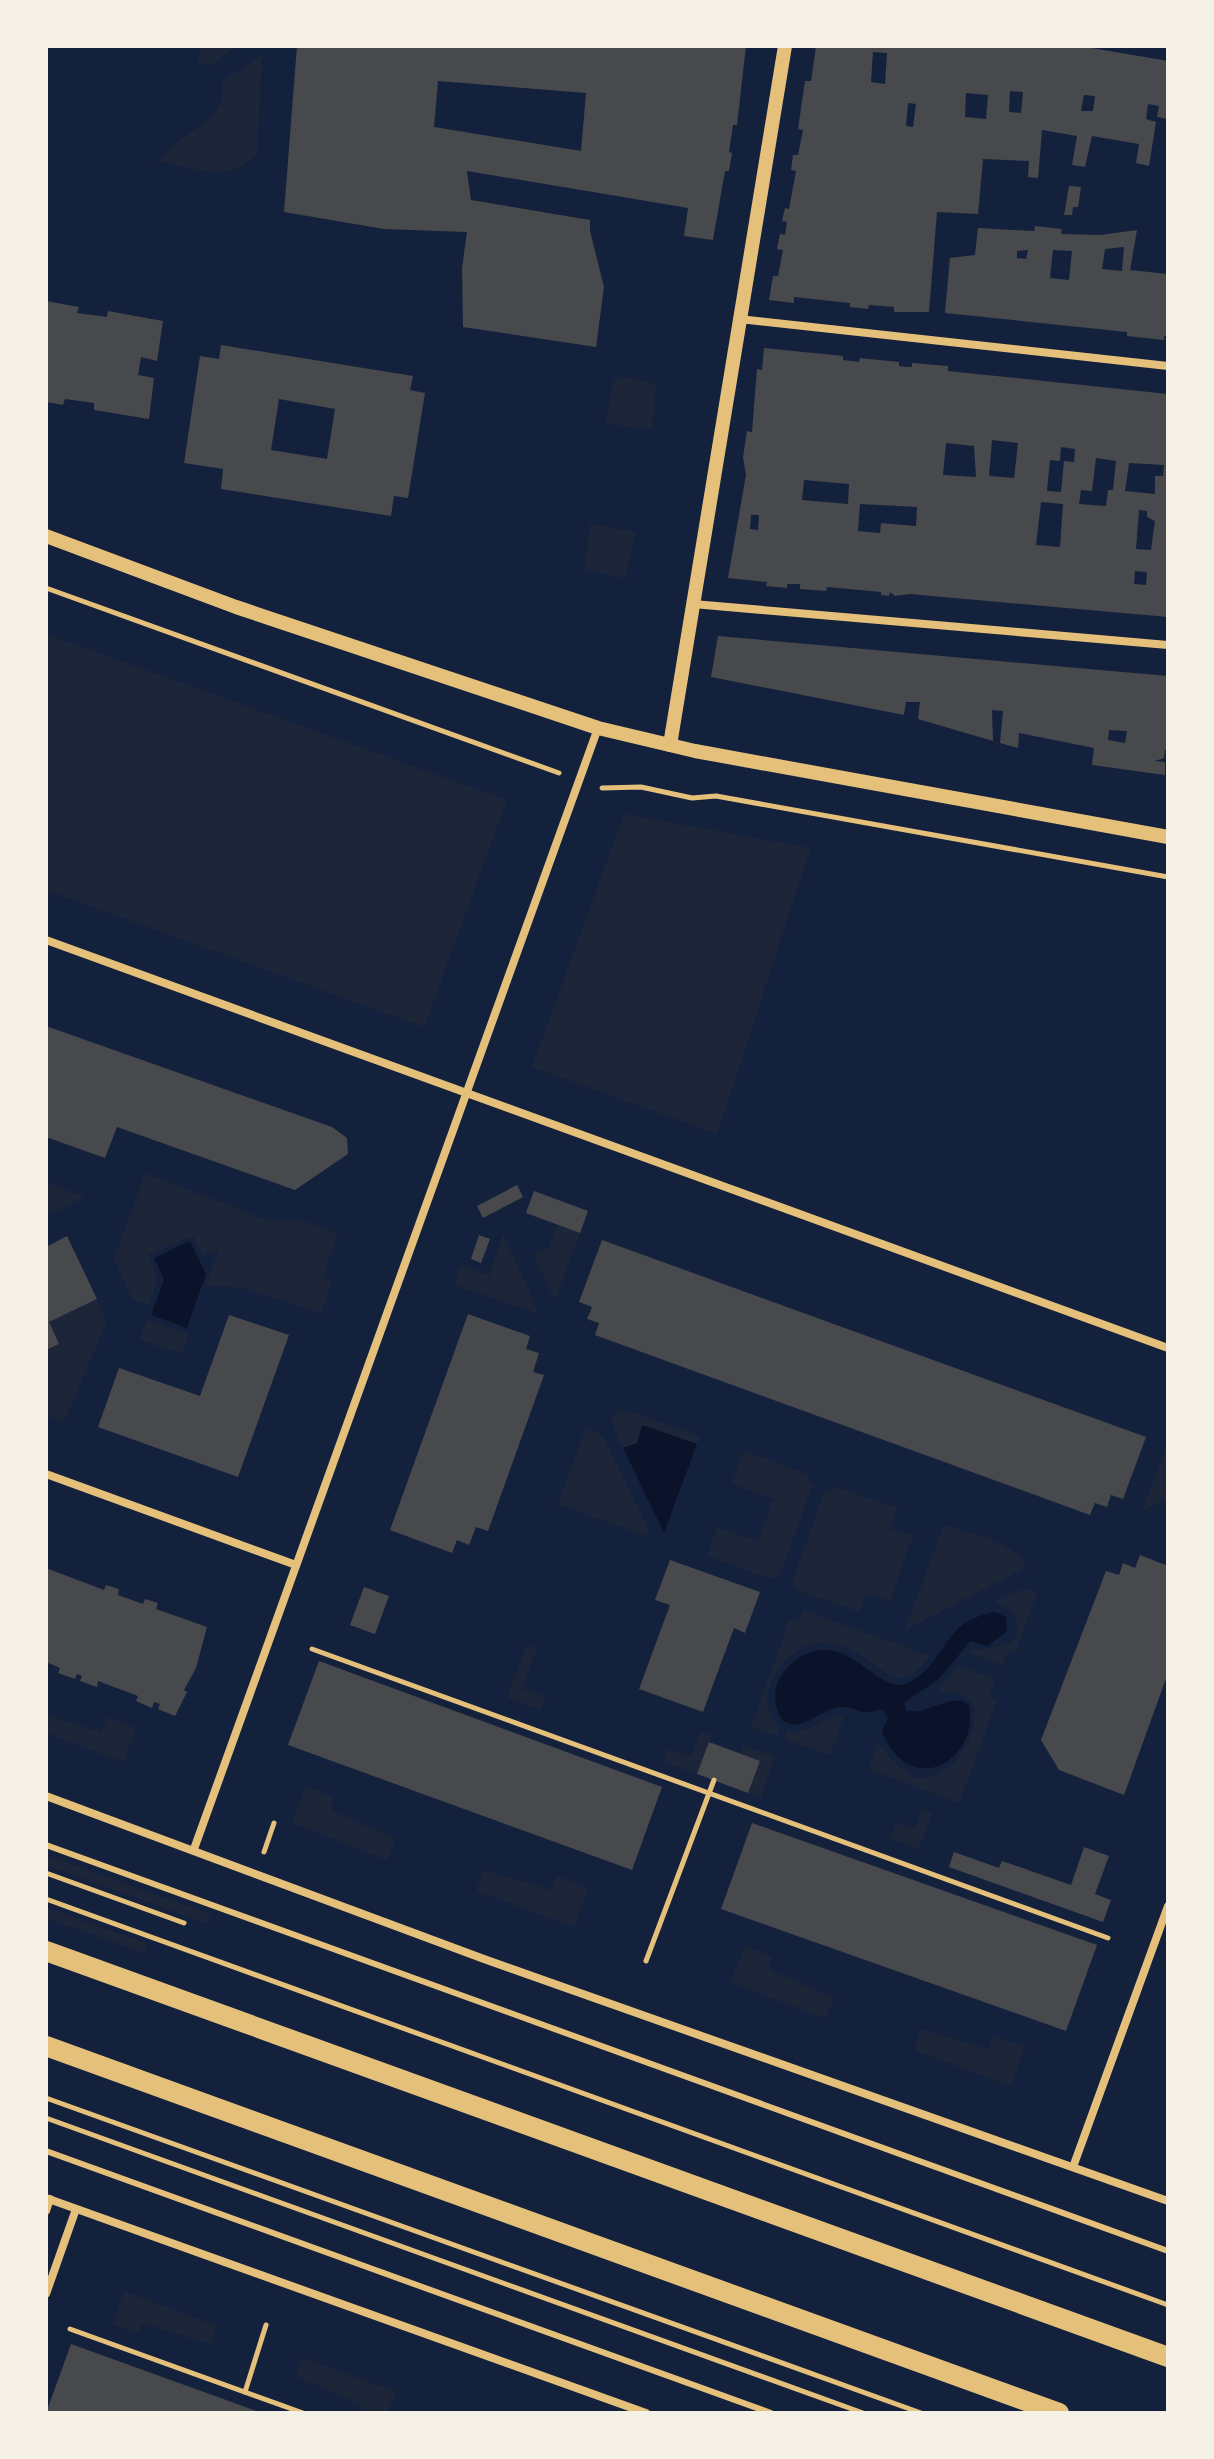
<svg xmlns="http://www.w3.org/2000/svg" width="1214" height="2459" font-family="'PT Serif',serif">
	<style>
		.green { fill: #1d2539 }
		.water { fill: #0b132b }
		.building { fill: #48494c; fill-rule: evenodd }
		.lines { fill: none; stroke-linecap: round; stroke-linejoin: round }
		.path { stroke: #e5c07b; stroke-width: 5 }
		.service { stroke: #e5c07b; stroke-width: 6 }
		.minor { stroke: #e5c07b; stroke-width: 8 }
		.tertiary { stroke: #e5c07b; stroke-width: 14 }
		.primary { stroke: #e5c07b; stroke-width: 20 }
	</style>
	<rect width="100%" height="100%" fill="#14213d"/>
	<g class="green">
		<polygon points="201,46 237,46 211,65 198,62"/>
		<path d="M 262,55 L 257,152 C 235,186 192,167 158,161 C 169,151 180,138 192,131 C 214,118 225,108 222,81 Z"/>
		<polygon points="624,377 656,384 652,430 605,423 614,381"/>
		<polygon points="590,524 636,532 625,578 585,570"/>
		<polygon points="46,634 507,800 424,1027 46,890"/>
		<polygon points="624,814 811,848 717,1134 532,1067"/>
		<polygon points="145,1173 269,1221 302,1220 338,1234 322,1278 332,1282 321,1313 243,1288 206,1285 219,1249 203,1256 193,1236 148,1255 158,1280 149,1305 132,1299 114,1259"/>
		<polygon points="46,1183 46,1182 86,1197 52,1213 46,1211"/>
		<polygon points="557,1225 580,1233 555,1300 533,1255 549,1248"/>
		<polygon points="503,1233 539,1314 454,1285 461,1265 489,1276"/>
		<polygon points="97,1299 107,1321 64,1422 46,1415 49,1322"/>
		<polygon points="147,1320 189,1334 183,1354 140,1340"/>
		<polygon points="629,1411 700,1436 697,1444 643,1425 637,1443 623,1448 611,1420 618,1412"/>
		<polygon points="586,1428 602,1435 649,1530 646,1536 558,1504"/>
		<polygon points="1167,1445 1168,1499 1142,1511"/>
		<polygon points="744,1451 810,1475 808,1481 813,1484 780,1575 771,1579 707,1556 717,1527 758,1542 774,1499 732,1484"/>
		<polygon points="833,1486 897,1508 890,1528 913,1536 890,1601 866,1593 859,1612 797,1590 793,1581 825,1490 831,1492"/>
		<path d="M 944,1525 C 965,1532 1024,1544 1025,1568 L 905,1630 Z"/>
		<path d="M 1024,1588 L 1037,1593 L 1015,1653 L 1008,1651 L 1002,1665 L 968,1652 C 982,1644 1030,1656 1014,1612 L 994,1602 Z"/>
		<path d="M 803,1610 L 930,1656 L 913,1675 L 899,1678 C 879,1674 860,1647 828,1643 C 788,1638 746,1696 780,1727 L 778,1736 L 751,1727 L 790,1619 L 798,1622 Z"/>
		<polygon points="527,1645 537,1649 522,1688 546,1697 541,1710 507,1697"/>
		<path d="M 958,1666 L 995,1679 L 989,1697 L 997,1700 L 959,1803 L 868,1769 L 878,1743 L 897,1765 L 915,1778 C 951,1781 978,1741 974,1707 C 967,1694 956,1690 943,1694 L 939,1689 Z"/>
		<polygon points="46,1715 101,1732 108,1717 136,1728 123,1762 46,1733"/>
		<path d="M 844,1715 L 830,1755 L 784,1739 L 787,1731 C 811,1735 822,1716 844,1715 Z"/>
		<polygon points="701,1732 711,1736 697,1774 663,1761 668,1749 690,1757"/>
		<polygon points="743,1745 775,1757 761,1798 748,1793 760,1762 740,1754"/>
		<polygon points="306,1786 333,1797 330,1810 395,1839 387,1860 292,1823"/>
		<polygon points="922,1810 932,1813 919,1849 890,1838 896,1823 915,1829"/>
		<polygon points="46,1855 212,1915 208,1924 46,1865"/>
		<polygon points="483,1870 551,1890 557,1876 588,1889 574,1927 477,1891"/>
		<polygon points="46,1907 148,1944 144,1953 46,1918"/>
		<polygon points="745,1946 772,1956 769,1969 834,1998 826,2019 731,1982"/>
		<polygon points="920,2029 988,2049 994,2036 1025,2047 1011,2086 914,2050"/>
		<polygon points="124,2291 217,2326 210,2344 142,2323 137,2333 112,2324"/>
		<polygon points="303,2358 396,2392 388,2413 359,2413 361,2405 296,2376"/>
	</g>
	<g class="water">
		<polygon points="190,1241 206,1274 187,1328 151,1315 164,1280 154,1258"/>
		<polygon points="642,1425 697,1444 664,1533 623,1448 637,1443"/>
		<path d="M 995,1612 L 1006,1617 L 1007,1631 L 988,1646 L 970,1641 L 940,1678 L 904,1703 L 907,1711 C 928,1715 953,1691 969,1705 C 980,1761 909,1801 882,1731 L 888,1718 L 882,1709 C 854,1717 861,1707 841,1707 C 820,1707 795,1741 779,1715 C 775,1705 774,1694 777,1684 C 781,1674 788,1666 796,1660 C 843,1626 872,1688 903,1685 C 949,1667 937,1622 995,1612 Z"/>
	</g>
	<g class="building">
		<path d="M 297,46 L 746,46 L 737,125 L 733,125 L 729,152 L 732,153 L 729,171 L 725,171 L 713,240 L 684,236 L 688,208 L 467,171 L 471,200 L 590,220 L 590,231 L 604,287 L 596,347 L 463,327 L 462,268 L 467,232 L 384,229 L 284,212 ZM 438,81 L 586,93 L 581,151 L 434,127 Z"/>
		<path d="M 816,46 L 1080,46 L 1168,61 L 1168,119 L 1157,117 L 1159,106 L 1148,104 L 1146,119 L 1156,122 L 1149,166 L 1136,163 L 1139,144 L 1092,136 L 1085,167 L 1072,165 L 1077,136 L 1042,130 L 1038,178 L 1028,177 L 1029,161 L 983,159 L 978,214 L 937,212 L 929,312 L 894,312 L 894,307 L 869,305 L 868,309 L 850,307 L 850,303 L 794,297 L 794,303 L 769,300 L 773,276 L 778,276 L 783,250 L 777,249 L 780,234 L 785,235 L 787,222 L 782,221 L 785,208 L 789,209 L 796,171 L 791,170 L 793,155 L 798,155 L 803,130 L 798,129 L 805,81 L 811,81 ZM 873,52 L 887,53 L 885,84 L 871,82 ZM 1010,91 L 1023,92 L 1021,113 L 1009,112 ZM 966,93 L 988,95 L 986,119 L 965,117 ZM 1084,95 L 1095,96 L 1093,111 L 1081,111 ZM 908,103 L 916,104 L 913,127 L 906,126 Z"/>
		<polygon points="1069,186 1081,187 1078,207 1073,207 1072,215 1064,215"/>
		<path d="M 1035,226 L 1062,229 L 1061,234 L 1100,235 L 1137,230 L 1130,270 L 1168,274 L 1168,336 L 1164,336 L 1164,340 L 1127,336 L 1127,332 L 945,313 L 950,258 L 975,255 L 978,228 L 1034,231 ZM 1124,247 L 1122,271 L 1102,269 L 1105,249 ZM 1028,250 L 1026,259 L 1017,258 L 1017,251 ZM 1053,250 L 1072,251 L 1069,280 L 1050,278 Z"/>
		<polygon points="46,301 79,307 77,313 107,317 108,311 163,321 157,361 141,357 138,375 154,378 149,419 94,410 94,403 65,399 63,405 46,402"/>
		<path d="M 221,345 L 413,376 L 410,390 L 425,393 L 408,498 L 394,496 L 391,516 L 221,489 L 223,469 L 184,463 L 200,356 L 219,359 ZM 279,399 L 335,409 L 327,459 L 271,450 Z"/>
		<path d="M 764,348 L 843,356 L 843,360 L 859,362 L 860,358 L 899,362 L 899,366 L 906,367 L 912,367 L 912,363 L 948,366 L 948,371 L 1168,394 L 1168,617 L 910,594 L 895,596 L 890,592 L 889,596 L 881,595 L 881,592 L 827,587 L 826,591 L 800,589 L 800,584 L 787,584 L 787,588 L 766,586 L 767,582 L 728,578 L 746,475 L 743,457 L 747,431 L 752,432 L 757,369 L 762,370 ZM 992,440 L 1018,443 L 1014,478 L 989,476 ZM 946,443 L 974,446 L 976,477 L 943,475 ZM 1061,447 L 1075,449 L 1074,462 L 1064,461 L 1061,492 L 1047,491 L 1050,460 L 1060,461 ZM 1096,458 L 1116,461 L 1113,490 L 1108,490 L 1106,506 L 1079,504 L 1081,490 L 1092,491 ZM 1129,463 L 1164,465 L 1163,476 L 1155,476 L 1155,494 L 1125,491 ZM 804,480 L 849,484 L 848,504 L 802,500 ZM 1041,502 L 1063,504 L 1060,547 L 1036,545 ZM 860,504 L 917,507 L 916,526 L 881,523 L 880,533 L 858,531 ZM 1139,510 L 1147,511 L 1147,517 L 1155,521 L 1151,550 L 1136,549 ZM 751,515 L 759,515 L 758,530 L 750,529 ZM 1135,571 L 1147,572 L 1146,585 L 1134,584 Z"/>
		<path d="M 718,636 L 1168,676 L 1168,751 L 1165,750 L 1164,758 L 1155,761 L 1165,762 L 1165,775 L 1092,765 L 1094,748 L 1019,733 L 1018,748 L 1000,743 L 1003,711 L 992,710 L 993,741 L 918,719 L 920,702 L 906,702 L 904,715 L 711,677 ZM 1109,730 L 1127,731 L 1125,743 L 1108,740 Z"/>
		<polygon points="46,1026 332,1127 347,1138 348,1154 295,1190 117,1127 105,1158 46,1137"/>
		<polygon points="517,1185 523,1197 483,1218 477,1206"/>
		<polygon points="534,1191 588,1211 580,1233 526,1213"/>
		<polygon points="479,1235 490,1239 481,1263 471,1259"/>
		<polygon points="67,1236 97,1299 49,1322 59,1344 46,1350 46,1247"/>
		<polygon points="602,1240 1146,1437 1123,1499 1111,1495 1107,1507 1095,1503 1090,1515 595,1335 599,1323 587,1319 592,1307 579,1302"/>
		<polygon points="468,1314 530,1336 526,1349 539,1353 533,1372 544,1375 488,1531 476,1527 469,1545 457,1540 452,1553 390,1530"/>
		<polygon points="229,1315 289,1335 238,1477 98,1427 119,1368 200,1396"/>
		<polygon points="1140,1555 1168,1566 1168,1673 1124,1795 1059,1770 1041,1740 1106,1571 1119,1575 1123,1563 1135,1568"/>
		<polygon points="670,1560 760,1592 745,1633 734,1628 703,1712 639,1689 670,1605 655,1600"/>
		<polygon points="46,1568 104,1590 106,1585 119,1589 118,1595 143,1604 145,1599 158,1603 156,1609 207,1627 196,1668 184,1690 187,1692 175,1716 158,1709 160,1704 154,1702 152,1708 136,1701 138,1696 98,1681 97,1687 80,1681 82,1676 77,1674 75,1679 58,1673 60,1668 46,1662"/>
		<polygon points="364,1587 389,1596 375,1634 350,1625"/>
		<polygon points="319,1661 662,1787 632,1870 288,1745"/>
		<polygon points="709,1742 760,1761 748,1793 697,1774"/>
		<polygon points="752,1823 1097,1945 1066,2031 721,1909"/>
		<polygon points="1084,1847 1109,1856 1095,1894 1111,1900 1103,1922 949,1867 954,1852 999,1868 1002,1861 1071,1885"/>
		<polygon points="71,2344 240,2405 261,2413 46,2413"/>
	</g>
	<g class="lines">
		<g class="path">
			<polyline points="46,588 559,773"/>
			<polyline points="602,788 641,787 692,798 716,796 1168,877"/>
			<polyline points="312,1649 1108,1938"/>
			<polyline points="264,1852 274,1823"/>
			<polyline points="46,1873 184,1923"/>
			<polyline points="46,1899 1168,2305"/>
			<polyline points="646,1961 714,1780"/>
			<polyline points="46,2098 921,2413"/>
			<polyline points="46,2118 863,2413"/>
			<polyline points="70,2329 303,2413"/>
			<polyline points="245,2392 266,2325"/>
		</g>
		<g class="service">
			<polyline points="46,1845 1168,2251"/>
			<polyline points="46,2151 771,2413"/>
		</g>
		<g class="minor">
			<polyline points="739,319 1168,366"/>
			<polyline points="693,604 1168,645"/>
			<polyline points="46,940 1168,1348"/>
			<polyline points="46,1474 296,1565"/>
			<polyline points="46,1796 484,1959 1168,2201"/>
			<polyline points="194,1849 598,728"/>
			<polyline points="1073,2167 1168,1906"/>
			<polyline points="46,2198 646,2413"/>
			<polyline points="46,2211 50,2199"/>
			<polyline points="46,2294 76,2209"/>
		</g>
		<g class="tertiary">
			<polyline points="46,536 236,607 598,728 695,751 1168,837"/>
			<polyline points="670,745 785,46"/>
		</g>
		<g class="primary">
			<polyline points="46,1951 1168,2357"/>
			<polyline points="46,2046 1059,2413"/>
		</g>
	</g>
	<rect width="1214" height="2459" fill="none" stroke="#f6f1e7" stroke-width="96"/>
</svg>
